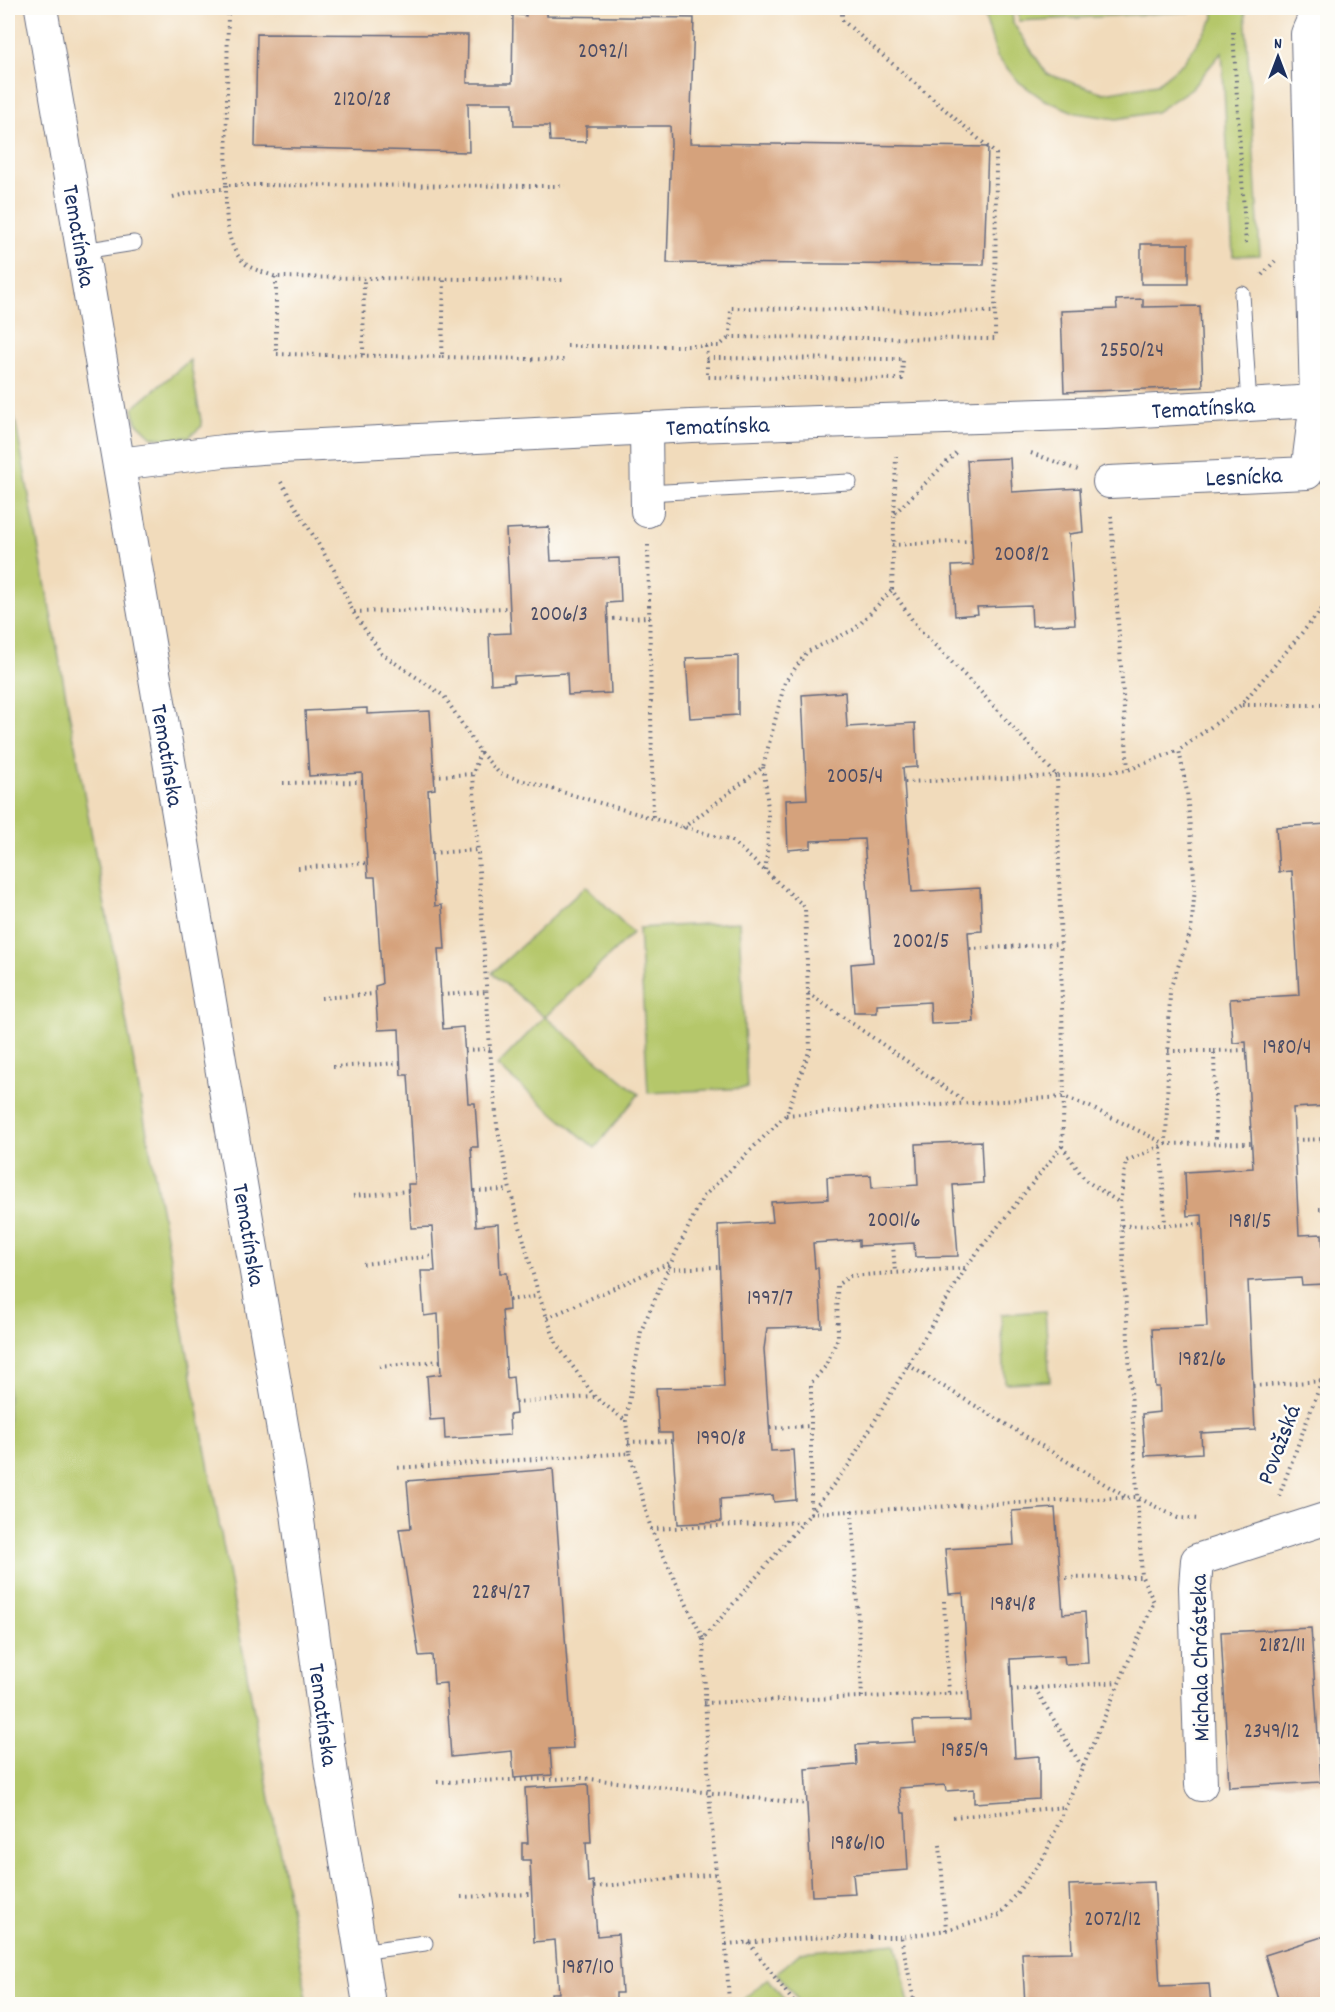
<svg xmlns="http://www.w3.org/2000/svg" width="1335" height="2012" font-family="Dekko,sans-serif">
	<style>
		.green { fill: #b5c76b; stroke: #687b64; stroke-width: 1.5 }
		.building { fill: #d5a27b }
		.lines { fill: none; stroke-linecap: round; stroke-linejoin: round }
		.lane-casing { stroke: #666b7f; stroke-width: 17 }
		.street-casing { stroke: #666b7f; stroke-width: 34 }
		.path { stroke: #666b7f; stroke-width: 4; stroke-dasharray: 1.5 4.5; stroke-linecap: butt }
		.lane { stroke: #fff; stroke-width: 15 }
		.street { stroke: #fff; stroke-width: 32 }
		.labels { text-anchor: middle; stroke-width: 5; stroke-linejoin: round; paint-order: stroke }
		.number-label { font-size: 21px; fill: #4a4c65 }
		.street-label { font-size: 24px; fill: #1b2f5e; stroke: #fdfcf7 }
	</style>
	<rect width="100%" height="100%" fill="#fdfcf7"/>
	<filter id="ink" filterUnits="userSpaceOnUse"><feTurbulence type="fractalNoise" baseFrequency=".0167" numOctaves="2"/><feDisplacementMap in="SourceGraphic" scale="12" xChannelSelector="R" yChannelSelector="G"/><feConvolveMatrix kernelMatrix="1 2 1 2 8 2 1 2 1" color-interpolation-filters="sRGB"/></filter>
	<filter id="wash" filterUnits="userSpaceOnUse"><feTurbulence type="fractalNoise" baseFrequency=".008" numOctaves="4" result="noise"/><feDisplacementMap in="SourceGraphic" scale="24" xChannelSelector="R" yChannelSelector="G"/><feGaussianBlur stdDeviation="1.35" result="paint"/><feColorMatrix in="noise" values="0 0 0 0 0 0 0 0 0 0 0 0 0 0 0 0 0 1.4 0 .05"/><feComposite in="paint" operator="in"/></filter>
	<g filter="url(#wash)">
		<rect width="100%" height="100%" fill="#f1dbbb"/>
		<g class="green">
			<polygon points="982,8 1012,8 1013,23 1047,74 1104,93 1157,84 1184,62 1214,18 1213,8 1245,8 1260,255 1233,256 1222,52 1192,88 1156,112 1117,119 1076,113 1043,99 1019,82 997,57"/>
			<polygon points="1018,8 1205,8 1205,11 1019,21"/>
			<polygon points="190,360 202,426 189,437 168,439 152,437 136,422 133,408"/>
			<polygon points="8,382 308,2004 8,2004"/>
			<polygon points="586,886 633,933 545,1017 639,1094 595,1148 497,1066 544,1017 492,973"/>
			<polygon points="739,922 747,1088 648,1093 639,928"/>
			<polygon points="1045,1311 1050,1381 1005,1383 1001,1314"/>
			<polygon points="896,1943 909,2004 801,2004 777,1973 801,1952"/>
			<polygon points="768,1978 788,2004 738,2004"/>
		</g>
		<g id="blocks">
			<g class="building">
				<polygon points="526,8 547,8 547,16 694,18 690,143 988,147 984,265 667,263 671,143 670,126 586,126 586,142 550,141 549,126 514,126 513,103 468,103 469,152 255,147 257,34 468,35 467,83 512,83 513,14 526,16"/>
				<rect x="1141" y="244" width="47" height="40"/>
				<polygon points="1143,299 1143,307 1200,306 1203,387 1064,392 1061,311 1117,309 1116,300"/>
				<polygon points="1010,458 1012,492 1080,488 1083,532 1069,534 1075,624 1032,626 1031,605 977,607 978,614 955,616 952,566 973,565 967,460"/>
				<polygon points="549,527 551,561 619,558 621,602 607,603 611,693 568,695 567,673 514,676 514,682 491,684 489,634 511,633 506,529"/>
				<polygon points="738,656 738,715 690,718 686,658"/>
				<polygon points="845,692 847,727 915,723 917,767 903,768 912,892 980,888 982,931 968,932 974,1022 931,1024 930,1002 877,1005 877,1013 854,1013 851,964 873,962 864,839 811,841 811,848 788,850 786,800 807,799 802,695"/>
				<polygon points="367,708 367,714 430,711 435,789 428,790 435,906 442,905 445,949 438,949 443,1029 463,1027 468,1103 475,1103 478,1147 471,1147 476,1226 498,1224 500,1273 507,1273 509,1310 502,1311 507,1378 513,1377 516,1414 509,1415 510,1435 445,1439 444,1419 430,1420 427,1376 441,1374 438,1314 424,1316 421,1271 435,1271 432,1227 411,1228 408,1184 415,1184 408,1075 401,1075 399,1029 378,1030 375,986 382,984 375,877 368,877 362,773 309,776 305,711"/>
				<polygon points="1328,824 1328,1106 1293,1108 1299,1235 1322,1234 1325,1284 1302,1285 1301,1278 1248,1281 1255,1430 1201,1433 1202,1453 1145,1456 1142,1414 1160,1412 1159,1387 1155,1387 1152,1329 1207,1327 1202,1215 1187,1216 1185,1172 1253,1168 1246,1042 1233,1043 1230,999 1299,995 1292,871 1279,872 1276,827"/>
				<polygon points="981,1141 983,1183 953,1185 958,1256 915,1257 914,1243 859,1246 859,1240 813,1243 815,1268 818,1268 822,1327 767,1328 764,1349 771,1451 793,1450 796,1500 774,1502 773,1495 720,1499 721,1522 678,1524 672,1433 659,1433 656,1388 724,1387 718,1225 773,1222 771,1202 828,1199 827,1177 871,1175 872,1188 918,1185 916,1144"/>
				<polygon points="553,1469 573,1748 550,1749 552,1775 514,1778 512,1751 451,1757 446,1683 434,1684 432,1655 419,1656 399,1529 411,1528 407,1481"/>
				<polygon points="1055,1508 1063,1614 1085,1612 1088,1663 1065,1664 1064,1656 1010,1659 1015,1758 1039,1756 1039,1799 974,1803 974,1789 946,1791 945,1785 899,1788 902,1813 905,1813 908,1870 853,1874 855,1894 812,1896 805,1769 857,1765 856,1745 915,1742 913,1721 970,1720 963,1593 949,1594 945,1549 1014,1545 1012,1511"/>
				<polygon points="1311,1628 1321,1782 1229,1787 1221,1632"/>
				<polygon points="588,1784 591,1842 586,1842 588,1882 593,1881 597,1936 618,1934 622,1993 616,1993 616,2004 552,2004 551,1993 559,1993 555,1940 534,1942 530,1860 522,1860 522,1843 528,1843 525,1788"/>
				<polygon points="1154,1882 1160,1986 1209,1984 1211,2004 1025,2004 1022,1953 1072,1952 1069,1885"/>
				<polygon points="1328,1935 1328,2004 1280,2004 1265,1955"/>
			</g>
		</g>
	</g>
	<g filter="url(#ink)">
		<use href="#blocks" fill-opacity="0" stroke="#666b7f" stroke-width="1.5"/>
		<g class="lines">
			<defs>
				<g id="lane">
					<polyline points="83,251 134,243"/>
					<polyline points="1242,294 1249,405"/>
					<polyline points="647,493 849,482"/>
					<polyline points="360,1952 425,1943"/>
				</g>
				<g id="street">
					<path id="s1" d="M 41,8 L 297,1513 L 332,1774 L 369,2004"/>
					<polyline points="646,428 647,511"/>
					<path id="s2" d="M 119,464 L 223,451 L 261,448 L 691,426 L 1105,413 L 1316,401"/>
					<path id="s3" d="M 1109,482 L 1307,473 L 1316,401 L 1307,34 L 1318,8"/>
					<polyline points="1201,1785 1195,1587 1197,1560 1328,1518"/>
				</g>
			</defs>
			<use href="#lane" class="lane-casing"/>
			<use href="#street" class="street-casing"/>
			<g class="path">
				<polyline points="228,8 226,185 565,186"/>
				<polyline points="842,8 842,20 996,154 995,339 730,337 731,308 995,312"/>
				<polyline points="857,8 865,11 919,12 926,8"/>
				<polyline points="1233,32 1246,245"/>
				<path d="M 226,185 C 226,212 224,251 250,267 C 258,271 268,274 276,277 L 566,280"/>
				<polyline points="173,197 207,189 226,189"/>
				<polyline points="1262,275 1275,261"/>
				<polyline points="276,277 276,354 442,357 444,279"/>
				<polyline points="567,346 719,346 730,337"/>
				<polyline points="706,346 707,358 903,359 902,379 707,377 707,358"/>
				<polyline points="363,355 364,278"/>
				<polyline points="442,357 567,360"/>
				<polyline points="1031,453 1078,470"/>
				<polyline points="896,456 892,590 917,627 980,691 1057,776 904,782"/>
				<polyline points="281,482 334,570 353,612 382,654 444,696 480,752 500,774 732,841 805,907 810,1049 786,1115 703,1197 668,1269 641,1331 626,1421 630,1453 395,1468"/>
				<polyline points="895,513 956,453"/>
				<polyline points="1111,516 1128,770"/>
				<polyline points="648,545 653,820"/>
				<polyline points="892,545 972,541"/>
				<polyline points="354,612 510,608"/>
				<polyline points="607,619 650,617"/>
				<polyline points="1242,705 1328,705"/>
				<polyline points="480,752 473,774 490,1049 497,1125 510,1190 539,1296 557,1345 595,1397 626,1421"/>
				<path d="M 763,767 C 769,802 770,835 765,871"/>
				<polyline points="434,776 473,774"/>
				<polyline points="283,783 363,782"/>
				<polyline points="683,828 763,767 785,682 807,652 855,629 892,590"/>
				<polyline points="432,853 478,850"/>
				<polyline points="298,868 367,863"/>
				<polyline points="970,949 1060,944"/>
				<polyline points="808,993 966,1102"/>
				<polyline points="441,995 487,992"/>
				<polyline points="321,998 375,994"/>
				<polyline points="465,1050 490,1049"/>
				<polyline points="1168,1051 1214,1051 1216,1143"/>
				<polyline points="1214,1051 1247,1050"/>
				<polyline points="333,1067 401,1063"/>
				<polyline points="786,1115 1064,1097 1057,776 1128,770 1179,750"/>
				<polyline points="1295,1140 1328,1139"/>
				<polyline points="1062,1146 1085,1180 1120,1203"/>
				<polyline points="1161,1147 1165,1224"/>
				<polyline points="474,1191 510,1190"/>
				<polyline points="353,1196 409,1191"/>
				<polyline points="1319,1209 1328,1209"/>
				<polyline points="1122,1226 1202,1224"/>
				<polyline points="893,1244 895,1273"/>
				<polyline points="363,1264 434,1256"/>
				<polyline points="668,1269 719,1267"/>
				<polyline points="965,1269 848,1466 811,1513 1137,1497 1178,1518 1200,1519"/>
				<polyline points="509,1300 539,1296"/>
				<polyline points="547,1318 672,1262"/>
				<polyline points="908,1365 1126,1497"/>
				<polyline points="379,1367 440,1361"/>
				<polyline points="1253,1386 1322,1381"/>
				<polyline points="515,1402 594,1397"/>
				<polyline points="770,1428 811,1426"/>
				<polyline points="628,1442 673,1441"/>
				<polyline points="630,1453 651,1529 703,1639 811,1513 811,1383 825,1367 838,1338 837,1285 850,1276 965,1268 1062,1146 1064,1097 1090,1107 1166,1144 1252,1143"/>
				<polyline points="1279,1496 1328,1364"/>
				<polyline points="852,1510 862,1697"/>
				<polyline points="651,1529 803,1522"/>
				<polyline points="1060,1578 1142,1577"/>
				<polyline points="944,1601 949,1694"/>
				<polyline points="703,1639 709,1793 716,1874 726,1944 729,2004"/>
				<polyline points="1035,1688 1082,1767"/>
				<polyline points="1011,1690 1119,1682"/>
				<polyline points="704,1703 969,1693"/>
				<polyline points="437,1782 582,1778 807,1804"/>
				<polyline points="953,1817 1065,1807"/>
				<polyline points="940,1845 946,1930"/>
				<polyline points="594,1887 716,1874"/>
				<polyline points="461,1897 530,1894"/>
				<polyline points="749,1943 795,2004"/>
				<polyline points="726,1944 825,1937 901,1937"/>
				<polyline points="915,2004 901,1937 946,1930 1000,1915 1044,1857 1154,1602 1142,1577 1120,1203 1126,1161 1166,1144 1170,989 1191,931 1195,888 1187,792 1179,750 1241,705 1328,602"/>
			</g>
			<use href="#lane" class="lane"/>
			<use href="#street" class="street"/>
		</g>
	</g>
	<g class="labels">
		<g class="number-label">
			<text x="603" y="57">2092/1</text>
			<text x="362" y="105">2120/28</text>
			<text x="1132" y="356">2550/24</text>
			<text x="1022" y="560">2008/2</text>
			<text x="559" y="620">2006/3</text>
			<text x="855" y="782">2005/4</text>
			<text x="921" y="947">2002/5</text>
			<text x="1287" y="1053">1980/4</text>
			<text x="894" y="1226">2001/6</text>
			<text x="1250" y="1227">1981/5</text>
			<text x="770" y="1304">1997/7</text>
			<text x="1202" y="1365">1982/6</text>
			<text x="721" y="1444">1990/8</text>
			<text x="501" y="1598">2284/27</text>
			<text x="1013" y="1610">1984/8</text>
			<text x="1282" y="1651">2182/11</text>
			<text x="1272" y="1737">2349/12</text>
			<text x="965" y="1756">1985/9</text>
			<text x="858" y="1849">1986/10</text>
			<text x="1113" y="1925">2072/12</text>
			<text x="588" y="1973">1987/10</text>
		</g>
		<g class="street-label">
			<text dy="8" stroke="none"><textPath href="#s1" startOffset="231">Tematínska</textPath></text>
			<text dy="8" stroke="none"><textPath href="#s2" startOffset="1086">Tematínska</textPath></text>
			<text dy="8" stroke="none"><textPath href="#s2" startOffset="600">Tematínska</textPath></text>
			<text dy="8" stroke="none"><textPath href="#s3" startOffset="135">Lesnícka</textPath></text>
			<text dy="8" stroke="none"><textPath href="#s1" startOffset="758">Tematínska</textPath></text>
			<text dy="8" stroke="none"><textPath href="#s1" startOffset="1244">Tematínska</textPath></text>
			<text transform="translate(1278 1444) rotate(-69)" y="8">Považská</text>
			<text transform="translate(1199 1658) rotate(-91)" y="8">Michala Chrásteka</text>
			<text dy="8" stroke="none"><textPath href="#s1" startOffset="1730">Tematínska</textPath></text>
		</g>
	</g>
	<rect width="1335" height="2012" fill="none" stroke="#fdfcf7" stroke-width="30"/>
	<g transform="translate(1278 57)" stroke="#fdfcf7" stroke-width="4.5" paint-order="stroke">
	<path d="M0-4.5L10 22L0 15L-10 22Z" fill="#1b2f5e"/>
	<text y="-9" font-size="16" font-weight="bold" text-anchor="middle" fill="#1b2f5e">N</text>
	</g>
</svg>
